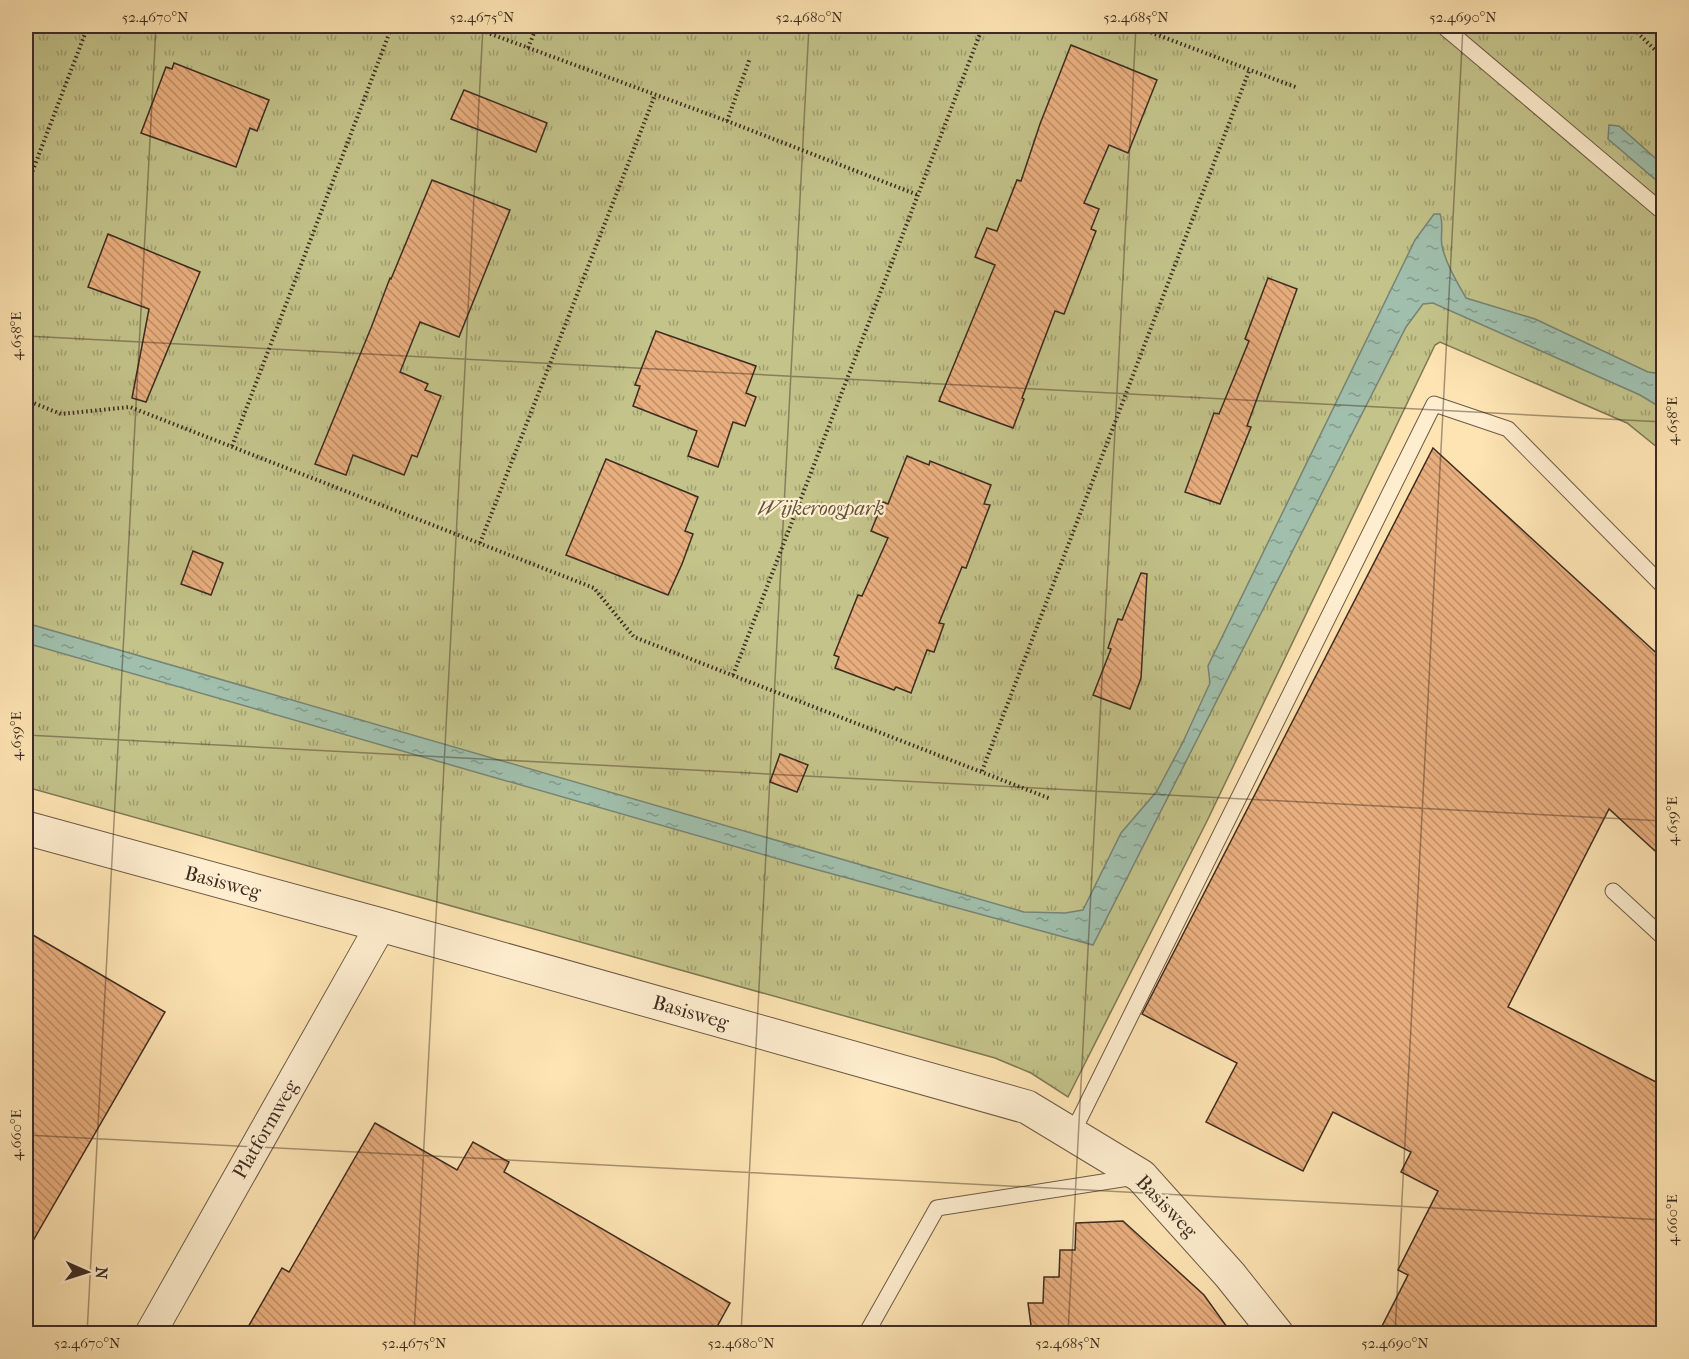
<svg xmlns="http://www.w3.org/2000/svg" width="1689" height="1359" font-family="'IM FELL French Canon',serif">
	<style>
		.park { fill: url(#park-tufts); stroke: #807856; stroke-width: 1.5 }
		.water { fill: url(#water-ripples); stroke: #788475; stroke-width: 1.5 }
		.building { fill: url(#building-back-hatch); stroke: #3d2c22; stroke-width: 1.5 }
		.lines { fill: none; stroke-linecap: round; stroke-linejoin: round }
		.service-casing { stroke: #6d5a46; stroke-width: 17 }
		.minor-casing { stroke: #6d5a46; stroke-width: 32 }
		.tertiary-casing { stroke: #6d5a46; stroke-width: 35 }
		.path { stroke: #3d2c22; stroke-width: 4; stroke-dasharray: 1.5 3; stroke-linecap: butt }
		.service { stroke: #feedce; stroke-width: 15 }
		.minor { stroke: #feedce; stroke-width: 30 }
		.tertiary { stroke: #feedce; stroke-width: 33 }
		.ticks { fill: none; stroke: #3d2c22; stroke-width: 1.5; stroke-opacity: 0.45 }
		.labels { text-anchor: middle; stroke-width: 4.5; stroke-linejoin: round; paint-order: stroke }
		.park-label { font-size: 20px; font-style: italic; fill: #5e523c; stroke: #feedce }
		.street-label { font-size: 20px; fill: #3d2c22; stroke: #feedce }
		.neatline { fill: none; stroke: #3d2c22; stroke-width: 2 }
		.ticks-label { font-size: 15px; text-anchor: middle; fill: #3d2c22 }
	</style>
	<defs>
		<pattern id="park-tufts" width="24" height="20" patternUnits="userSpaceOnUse" patternTransform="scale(1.5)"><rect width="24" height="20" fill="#c3c38a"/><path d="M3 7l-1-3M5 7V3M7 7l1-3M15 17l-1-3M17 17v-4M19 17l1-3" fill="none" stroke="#a09f70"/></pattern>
		<pattern id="water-ripples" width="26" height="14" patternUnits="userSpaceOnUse" patternTransform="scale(1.5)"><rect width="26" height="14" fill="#a0bfac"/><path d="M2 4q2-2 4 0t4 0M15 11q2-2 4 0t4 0" fill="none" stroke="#849b8c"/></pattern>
		<pattern id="building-back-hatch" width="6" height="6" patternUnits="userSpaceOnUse" patternTransform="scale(1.5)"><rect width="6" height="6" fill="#e9ae7e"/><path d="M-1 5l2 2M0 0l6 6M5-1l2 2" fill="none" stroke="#be8e67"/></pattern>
	</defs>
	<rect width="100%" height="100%" fill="#fee4b3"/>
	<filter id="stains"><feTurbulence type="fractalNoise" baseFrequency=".00333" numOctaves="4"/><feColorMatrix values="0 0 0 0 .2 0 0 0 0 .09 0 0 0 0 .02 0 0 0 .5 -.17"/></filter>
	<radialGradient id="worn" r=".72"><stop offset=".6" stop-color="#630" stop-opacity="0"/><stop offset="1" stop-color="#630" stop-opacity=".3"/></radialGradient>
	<polygon class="park" points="26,26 1663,26 1663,452 1627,423 1440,342 1435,345 1207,821 1068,1097 1031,1073 995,1058 26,787"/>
	<g class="water">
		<polygon points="1609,125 1619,126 1663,165 1663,186 1608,139"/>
		<path d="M 1434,214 L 1440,214 C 1444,225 1440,235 1442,246 C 1446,264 1457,282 1466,298 L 1535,319 L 1648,372 L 1663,374 L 1663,409 L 1640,395 L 1433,303 L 1423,304 L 1406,327 L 1093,945 L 796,864 L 26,643 L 26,623 L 1024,912 L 1065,913 L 1083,910 L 1121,833 L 1157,791 L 1183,742 L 1210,683 L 1208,666 L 1415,240 Z"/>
	</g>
	<g class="building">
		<polygon points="1071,45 1157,80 1128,153 1109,145 1084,203 1099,209 1091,229 1096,231 1064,314 1055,311 1022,398 1024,399 1013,428 939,401 995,265 975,257 987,228 997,231 1017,180 1021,181 1040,124"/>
		<polygon points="174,63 269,100 257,131 250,128 236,167 141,133 166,67 172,69"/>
		<polygon points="464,90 547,123 536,152 451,119"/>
		<polygon points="432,180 510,210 459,337 420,322 400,372 428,384 425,390 441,396 417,457 412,455 404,475 353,455 346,475 315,464 371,328 390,278 391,279"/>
		<polygon points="108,234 200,272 146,402 132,398 149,309 88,287"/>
		<polygon points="1268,278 1297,289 1247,426 1251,427 1220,504 1185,492 1214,413 1219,414 1249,341 1245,339"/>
		<polygon points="656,331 756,366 746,393 756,397 745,426 733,422 718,467 688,456 697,431 633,406 640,386 635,385"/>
		<polygon points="1433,448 1664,660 1664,859 1609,809 1508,1007 1664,1086 1664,1334 1378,1334 1408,1275 1398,1270 1438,1191 1401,1172 1411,1152 1333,1112 1303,1171 1206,1122 1237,1063 1142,1014"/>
		<polygon points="907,456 929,465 930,461 991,485 984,504 990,505 966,568 962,567 939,623 944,624 934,652 927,650 911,693 896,687 894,690 835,668 839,657 834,655 858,595 862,596 888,538 871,531 883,502 888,504"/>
		<polygon points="606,459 698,497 685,531 693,534 682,564 668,595 566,555"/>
		<polygon points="193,551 223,563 211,595 181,584"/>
		<polygon points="1141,573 1147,574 1141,678 1130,709 1093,695 1111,649 1108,648 1118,619 1122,620"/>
		<polygon points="780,754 808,765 797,792 770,782"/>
		<polygon points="26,931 165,1012 26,1253"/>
		<polygon points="375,1123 457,1170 473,1142 509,1162 504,1172 730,1303 713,1334 244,1334 282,1268 289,1272"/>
		<polygon points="1123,1221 1204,1295 1232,1334 1032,1333 1028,1303 1043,1303 1044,1277 1059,1277 1060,1250 1075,1250 1076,1223"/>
	</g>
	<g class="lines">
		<defs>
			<g id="service">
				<polyline points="1443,26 1664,213"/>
				<polyline points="1613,891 1664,938"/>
				<polyline points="1072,1134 1434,404 1508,429 1664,587"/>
				<polyline points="866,1334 937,1208 1135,1177"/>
			</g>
			<polyline id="minor" points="150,1334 381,925"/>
			<polyline id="tertiary" points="26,828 381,925 1027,1107 1141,1176 1230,1275 1277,1334"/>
		</defs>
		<use href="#service" class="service-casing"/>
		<use href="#minor" class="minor-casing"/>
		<use href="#tertiary" class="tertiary-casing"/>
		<g class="path">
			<polyline points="469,26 727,121 918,195"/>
			<polyline points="1134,26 1298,88"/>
			<polyline points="1631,26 1664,59"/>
			<polyline points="528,48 537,26"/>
			<polyline points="727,121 750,58"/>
			<polyline points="26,188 88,26"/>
			<polyline points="26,400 61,414 130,407 594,588 634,637 1051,799"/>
			<polyline points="232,446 392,26"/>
			<polyline points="480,543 655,95"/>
			<polyline points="733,675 983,26"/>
			<polyline points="982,771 1249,71"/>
		</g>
		<use href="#service" class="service"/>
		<use href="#minor" class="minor"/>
		<use href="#tertiary" class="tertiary"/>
	</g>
	<path class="ticks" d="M 26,336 L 1664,422M 26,735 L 1664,821M 26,1135 L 1664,1220M 87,1334 L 156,26M 414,1334 L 483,26M 741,1334 L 809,26M 1068,1334 L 1136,26M 1395,1334 L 1463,26"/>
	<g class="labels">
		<g class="park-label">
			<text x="821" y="515">Wijkeroogpark</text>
		</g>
		<g class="street-label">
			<text transform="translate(223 882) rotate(15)" y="7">Basisweg</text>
			<text transform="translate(691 1012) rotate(16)" y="7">Basisweg</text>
			<text transform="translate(265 1129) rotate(-60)" y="7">Platformweg</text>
			<text transform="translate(1167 1206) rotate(46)" y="7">Basisweg</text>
		</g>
	</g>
	<rect width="1689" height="1359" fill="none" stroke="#fee4b3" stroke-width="66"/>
	<g transform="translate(87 1272) rotate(93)" stroke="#feedce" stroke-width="4.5" paint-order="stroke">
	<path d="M0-4.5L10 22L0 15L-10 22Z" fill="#3d2c22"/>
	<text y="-9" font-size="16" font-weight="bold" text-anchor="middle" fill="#3d2c22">N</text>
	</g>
	<rect x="33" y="33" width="1623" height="1293" class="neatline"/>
	<g class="ticks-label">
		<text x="155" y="22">52.4670°N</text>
		<text x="482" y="22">52.4675°N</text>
		<text x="809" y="22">52.4680°N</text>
		<text x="1136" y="22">52.4685°N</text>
		<text x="1463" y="22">52.4690°N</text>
		<text transform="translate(16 336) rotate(-90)" y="5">4.658°E</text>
		<text transform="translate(1672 421) rotate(-90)" y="5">4.658°E</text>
		<text transform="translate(16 736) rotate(-90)" y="5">4.659°E</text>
		<text transform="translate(1672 821) rotate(-90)" y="5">4.659°E</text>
		<text transform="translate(16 1135) rotate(-90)" y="5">4.660°E</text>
		<text transform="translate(1672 1220) rotate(-90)" y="5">4.660°E</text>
		<text x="87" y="1348">52.4670°N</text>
		<text x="414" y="1348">52.4675°N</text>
		<text x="741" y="1348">52.4680°N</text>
		<text x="1068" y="1348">52.4685°N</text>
		<text x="1395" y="1348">52.4690°N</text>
	</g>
	<rect width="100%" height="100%" filter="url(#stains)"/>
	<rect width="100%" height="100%" fill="url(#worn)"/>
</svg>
